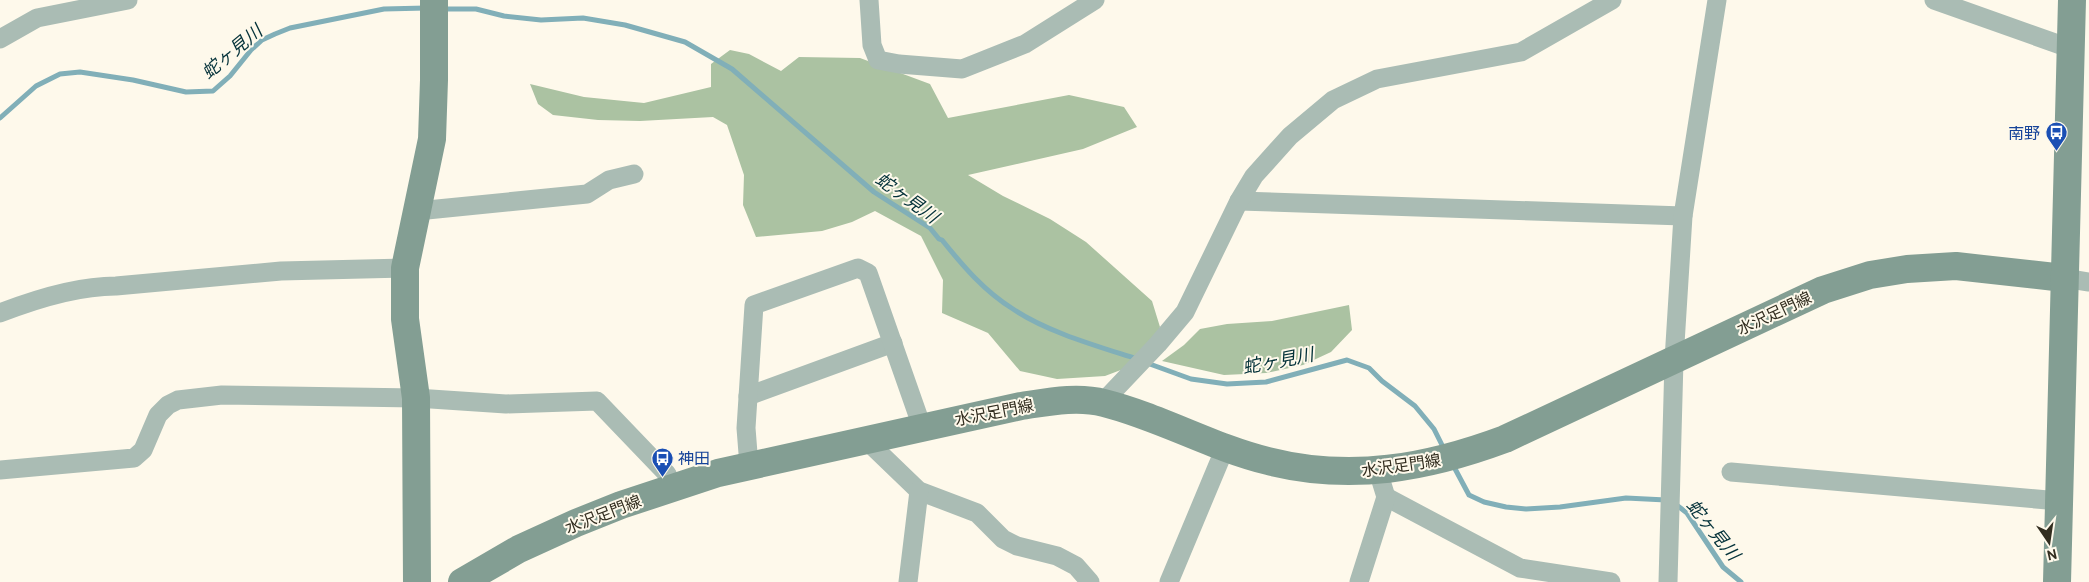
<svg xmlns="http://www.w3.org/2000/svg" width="2089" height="582" font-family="Overpass,'Noto Sans JP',sans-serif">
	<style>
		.forest { fill: #abc2a2 }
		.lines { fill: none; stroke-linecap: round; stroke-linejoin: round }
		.stream { stroke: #81afb8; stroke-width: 5 }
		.street { stroke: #aabcb4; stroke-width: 19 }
		.secondary { stroke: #839e93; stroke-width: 28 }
		.labels { text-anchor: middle; stroke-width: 4; stroke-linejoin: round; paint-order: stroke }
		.transit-label { font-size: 16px; fill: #164399; stroke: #fef9eb; text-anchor: end }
		.street-label { font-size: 16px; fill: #322d1f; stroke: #fef9eb }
		.water-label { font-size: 18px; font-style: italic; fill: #033139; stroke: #fef9eb }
	</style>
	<rect width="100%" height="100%" fill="#fef9eb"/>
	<g class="forest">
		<polygon points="730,50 749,54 781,71 799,57 860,58 930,84 948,118 1069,95 1124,107 1137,127 1083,149 968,175 1003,196 1050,219 1086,242 1152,301 1160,327 1152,343 1126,368 1105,376 1057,379 1020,371 988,333 942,313 943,280 921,236 875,211 852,222 822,231 756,237 743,205 744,175 727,125 713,117 640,121 598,120 553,115 538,104 530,84 584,97 644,103 711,87 711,64"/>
		<polygon points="1349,305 1352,330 1331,352 1303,365 1266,373 1224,375 1162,361 1184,345 1200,329 1227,324 1272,321"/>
	</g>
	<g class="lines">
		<g class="stream">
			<path d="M 442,9 L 476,9 L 504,16 L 541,20 L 583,18 L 625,25 L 685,42 L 732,69 L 874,192 L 930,228 L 939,239 L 942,240 C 963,266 984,291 1013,309 C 1047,332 1097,346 1137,359"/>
			<polyline points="0,118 36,86 60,74 80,72 133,80 186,92 213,91 230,76 251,50 262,40 275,34 290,28 384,9 426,8"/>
			<polyline points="1147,363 1191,379 1227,384 1266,382 1347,360 1369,368 1382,381 1415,406 1434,429 1444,449"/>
			<polyline points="1453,465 1469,495 1484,502 1506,507 1526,509 1560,507 1626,498 1666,500"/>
			<polyline points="1674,503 1687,513 1723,567 1741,582"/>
		</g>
		<g class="street">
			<polyline points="869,0 872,45 878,60 899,64 962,69 1025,44 1095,0"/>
			<polyline points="1934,0 2072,49"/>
			<polyline points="0,39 37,18 128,0"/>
			<polyline points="1239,201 1683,216"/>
			<polyline points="417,211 587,194 609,180 634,174"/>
			<polyline points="2064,278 2089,282"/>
			<path d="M 0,313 C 36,299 77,286 116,286 L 281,271 L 405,268"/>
			<polyline points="748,396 893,343"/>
			<polyline points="1102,403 1158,344 1185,312 1239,201 1254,176 1290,136 1333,100 1377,79 1521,52 1612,0"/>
			<polyline points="866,440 919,491 977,513 1003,539 1017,546 1057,556 1076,566 1090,582"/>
			<polyline points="749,466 746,428 754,305 858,268 868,273 922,427"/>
			<polyline points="0,470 134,458 143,450 158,415 168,405 178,400 222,395 416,398 506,404 597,401 667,474"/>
			<polyline points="1731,472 2059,501"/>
			<polyline points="1386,497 1520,568 1611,582"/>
			<polyline points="908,582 919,491"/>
			<polyline points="1169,582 1225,448"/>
			<polyline points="1359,582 1386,497 1378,471"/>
			<polyline points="1668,582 1674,360 1683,216 1717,0"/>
		</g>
		<g class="secondary">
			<polyline points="417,582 416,398 405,319 405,268 432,139 434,80 434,0"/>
			<path d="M 462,582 L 519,549 L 576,523 L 621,505 L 718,473 L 1021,406 C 1048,402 1077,396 1104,403 C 1160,417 1211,447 1268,461 C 1351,482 1427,468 1505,439 L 1823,290 L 1870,275 L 1907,269 L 1956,266 L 2064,278"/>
			<polyline points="2057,582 2072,0"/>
		</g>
	</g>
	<defs>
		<symbol id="bus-pin" viewBox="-11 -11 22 30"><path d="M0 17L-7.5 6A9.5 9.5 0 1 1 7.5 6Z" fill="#1a4fb4" stroke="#fef9eb"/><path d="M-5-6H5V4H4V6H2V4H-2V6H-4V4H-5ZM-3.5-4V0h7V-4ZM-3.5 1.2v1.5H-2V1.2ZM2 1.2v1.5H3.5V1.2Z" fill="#fff"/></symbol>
	</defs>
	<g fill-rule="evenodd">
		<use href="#bus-pin" x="2044" y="120" width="25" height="34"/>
		<use href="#bus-pin" x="650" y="446" width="25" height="34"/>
	</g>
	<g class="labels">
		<g class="transit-label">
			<text x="2040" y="139">南野</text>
			<text x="678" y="464" text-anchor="start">神田</text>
		</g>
		<g class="street-label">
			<text transform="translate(1774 313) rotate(-25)" y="6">水沢足門線</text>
			<text transform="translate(994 412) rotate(-11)" y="6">水沢足門線</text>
			<text transform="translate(1401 465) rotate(-8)" y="6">水沢足門線</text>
			<text transform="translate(603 514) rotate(-21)" y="6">水沢足門線</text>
		</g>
		<g class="water-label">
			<text transform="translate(232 52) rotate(-40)" y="6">蛇ヶ見川</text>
			<text transform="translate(907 198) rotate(36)" y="6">蛇ヶ見川</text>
			<text transform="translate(1278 361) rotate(-11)" y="6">蛇ヶ見川</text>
			<text transform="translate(1713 530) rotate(51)" y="6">蛇ヶ見川</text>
		</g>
	</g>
	<g transform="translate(2049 542) rotate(167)" stroke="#fef9eb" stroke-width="4" paint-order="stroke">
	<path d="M0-4L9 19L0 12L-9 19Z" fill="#322d1f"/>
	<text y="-8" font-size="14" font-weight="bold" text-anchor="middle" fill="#322d1f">N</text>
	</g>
</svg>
